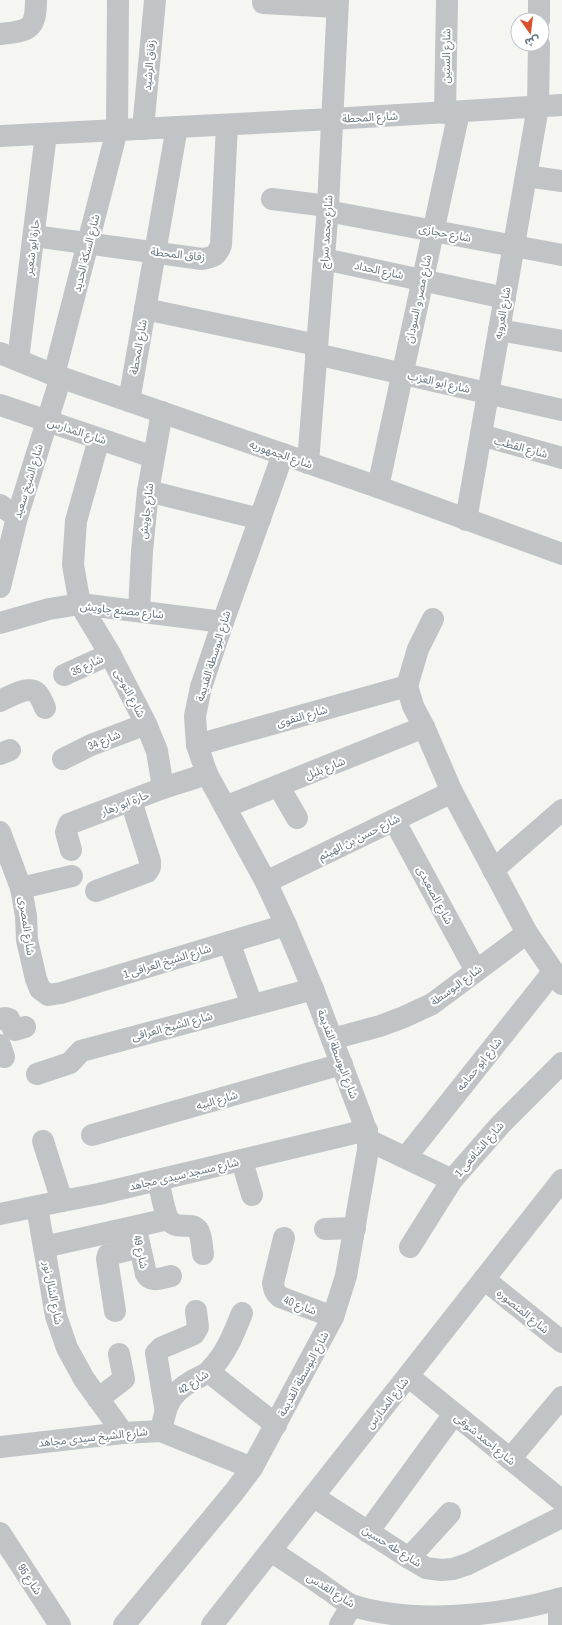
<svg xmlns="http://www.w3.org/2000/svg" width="562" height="1625" font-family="'Archivo Narrow','Noto Sans Arabic',sans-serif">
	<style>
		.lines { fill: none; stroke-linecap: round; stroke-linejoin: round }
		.minor { stroke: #c0c4c7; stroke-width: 22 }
		.labels { text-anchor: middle; stroke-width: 4; stroke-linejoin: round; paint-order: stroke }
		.street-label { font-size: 11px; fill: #657581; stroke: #fff }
	</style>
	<rect width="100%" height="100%" fill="#f5f5f1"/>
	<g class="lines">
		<g class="minor">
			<polyline points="263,3 337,7"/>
			<polyline points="539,20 539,0"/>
			<path d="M 0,34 C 28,31 36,31 36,0"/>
			<polyline points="445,113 447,0"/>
			<polyline points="143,129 155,0"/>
			<polyline points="0,136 332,119 562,105"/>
			<polyline points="526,176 562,181"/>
			<polyline points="272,199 328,206"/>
			<polyline points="327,211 562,255"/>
			<path d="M 34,236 L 202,259 C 213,257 217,256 221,245 L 227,125"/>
			<polyline points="324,259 505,298"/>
			<polyline points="145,309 317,345"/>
			<polyline points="499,330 562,341"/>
			<polyline points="0,353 54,375 378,487 562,554"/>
			<polyline points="316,354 562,410"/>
			<polyline points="18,360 46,134"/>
			<polyline points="54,375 117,130 118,0"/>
			<polyline points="129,401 177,127"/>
			<polyline points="0,405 153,457"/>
			<polyline points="481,435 562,458"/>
			<polyline points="99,439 76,521 73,565 80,604 110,654 146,724 157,751 163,788"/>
			<polyline points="308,463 328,206 338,0"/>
			<polyline points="378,487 459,112"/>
			<polyline points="148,491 260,519"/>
			<polyline points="0,505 17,517"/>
			<polyline points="466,520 538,107 539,44"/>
			<polyline points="0,587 17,517 61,377"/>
			<polyline points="139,611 142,551 148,491 162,412"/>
			<polyline points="433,619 418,649 407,686 413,706 424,727 452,792 527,933 562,984"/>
			<polyline points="0,623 49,609 80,604 223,622"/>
			<polyline points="64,675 110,654"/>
			<path d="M 0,701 C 9,697 28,685 37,693 C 41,697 43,703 45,708"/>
			<polyline points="197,745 407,686"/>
			<polyline points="0,754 10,750"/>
			<polyline points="63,759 91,745 146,724"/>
			<polyline points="279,787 297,818"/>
			<polyline points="225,807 424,727"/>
			<polyline points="394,820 476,971"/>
			<polyline points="0,832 21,888 26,916 27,940 36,979 40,989 48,995 61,993 286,925"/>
			<polyline points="71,850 66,832 69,824 163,788 207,774"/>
			<polyline points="493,870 562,810"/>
			<polyline points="266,882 452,792"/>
			<polyline points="21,888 72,876"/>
			<polyline points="96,891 147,872 150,867 150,861 131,801"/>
			<polyline points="229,942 252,1005"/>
			<polyline points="0,1019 5,1018 9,1019 13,1029 15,1030 25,1027"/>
			<polyline points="332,1039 380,1026 404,1017 432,1004 527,933"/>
			<polyline points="0,1045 4,1057"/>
			<polyline points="37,1074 70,1063 81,1051 313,989"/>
			<polyline points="92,1135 342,1064"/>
			<polyline points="368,1140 452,1180"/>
			<polyline points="43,1141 62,1201"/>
			<polyline points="406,1157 553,972"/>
			<polyline points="242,1161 252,1195"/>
			<path d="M 158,1180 C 160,1188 165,1216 170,1221 C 179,1232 196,1218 200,1235 C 202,1241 202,1248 203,1254"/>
			<polyline points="37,1207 56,1316 67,1348 84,1379 123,1433"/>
			<polyline points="0,1214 62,1201 99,1194 367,1130"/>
			<polyline points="325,1229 355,1228"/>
			<path d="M 137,1234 L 146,1274 C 151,1283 162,1278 171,1276"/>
			<path d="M 284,1238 L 273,1283 C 274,1290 275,1293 280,1297 L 333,1317"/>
			<polyline points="44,1247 168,1219"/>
			<polyline points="410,1247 452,1180 501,1124 562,1063"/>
			<polyline points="484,1279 562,1342"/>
			<polyline points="115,1311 107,1259 108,1255 140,1247"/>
			<polyline points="209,1372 276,1425"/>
			<polyline points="408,1376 562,1501"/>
			<polyline points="98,1399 124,1379 119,1354"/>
			<polyline points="165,1407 156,1353 161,1348 194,1334 198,1327 196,1311"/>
			<path d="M 161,1431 C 166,1406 168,1395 192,1381 C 198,1377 206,1375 210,1370 C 226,1354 234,1333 242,1313"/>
			<polyline points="0,1447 123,1433 161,1431 252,1468"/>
			<polyline points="510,1459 562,1397"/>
			<polyline points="314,1497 409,1558 426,1568 441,1570 453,1569 468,1564 562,1517"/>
			<polyline points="368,1532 454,1414"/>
			<polyline points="0,1533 60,1625"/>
			<path d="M 271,1551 C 289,1563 308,1575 326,1588 C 334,1593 342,1600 351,1605 C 411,1625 501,1616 562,1598"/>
			<polyline points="409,1558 450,1513"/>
			<polyline points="559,1599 559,1625"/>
			<polyline points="124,1625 234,1492 252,1468 333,1317 346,1276 368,1150 368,1140 363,1121 313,989 286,925 266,882 207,774 197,745 195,716 201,687 223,622 283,454"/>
			<polyline points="212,1625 562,1180"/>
			<polyline points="340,1625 352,1605"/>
		</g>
	</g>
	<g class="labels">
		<g class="street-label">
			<text transform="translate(446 56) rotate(-89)" y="4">شارع الستين</text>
			<text transform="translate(149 65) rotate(-85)" y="4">زقاق الرشيد</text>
			<text transform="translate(370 117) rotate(-3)" y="4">شارع المحطة</text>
			<text transform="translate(326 232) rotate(-86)" y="4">شارع محمد سراج</text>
			<text transform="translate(445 233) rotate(11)" y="4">شارع حجازى</text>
			<text transform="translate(32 247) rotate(-83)" y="4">حارة ابو شعير</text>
			<text transform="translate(86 253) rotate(-76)" y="4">شارع السكة الحديد</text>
			<text transform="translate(178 254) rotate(6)" y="4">زقاق المحطة</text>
			<text transform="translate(379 270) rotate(12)" y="4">شارع الحداد</text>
			<text transform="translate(418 299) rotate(-78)" y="4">شارع مصر و السودان</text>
			<text transform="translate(502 313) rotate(-80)" y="4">شارع العروبه</text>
			<text transform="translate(138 347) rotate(-80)" y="4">شارع المحطة</text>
			<text transform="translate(439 382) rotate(13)" y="4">شارع ابو العزب</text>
			<text transform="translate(77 431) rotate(18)" y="4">شارع المدارس</text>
			<text transform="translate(521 447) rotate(15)" y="4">شارع القطب</text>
			<text transform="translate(281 454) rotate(19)" y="4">شارع الجمهوريه</text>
			<text transform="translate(28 481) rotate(-73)" y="4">شارع الشيخ سعيد</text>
			<text transform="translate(146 511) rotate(-83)" y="4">شارع جاويش</text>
			<text transform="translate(122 610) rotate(6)" y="4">شارع مصنع جاويش</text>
			<text transform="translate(213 656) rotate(-73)" y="4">شارع البوسطة القديمة</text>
			<text transform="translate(87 665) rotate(-25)" y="4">شارع 35</text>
			<text transform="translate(130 693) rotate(62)" y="4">شارع النوحى</text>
			<text transform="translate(302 716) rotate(-16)" y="4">شارع التقوى</text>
			<text transform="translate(104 740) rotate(-22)" y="4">شارع 34</text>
			<text transform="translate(325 768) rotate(-22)" y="4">شارع بلبل</text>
			<text transform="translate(125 803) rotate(-21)" y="4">حارة ابو زهار</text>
			<text transform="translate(359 837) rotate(-26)" y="4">شارع حسن بن الهيثم</text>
			<text transform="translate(435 895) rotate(62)" y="4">شارع الصعيدى</text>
			<text transform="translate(27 926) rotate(82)" y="4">شارع المصرى</text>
			<text transform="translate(167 961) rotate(-17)" y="4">شارع الشيخ العراقى 1</text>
			<text transform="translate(456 985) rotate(-36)" y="4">شارع البوسطة</text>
			<text transform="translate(172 1026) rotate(-15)" y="4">شارع الشيخ العراقى</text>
			<text transform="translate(338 1054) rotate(69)" y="4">شارع البوسطة القديمة</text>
			<text transform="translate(479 1064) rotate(-51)" y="4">شارع ابو حمامه</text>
			<text transform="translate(217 1100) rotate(-16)" y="4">شارع البيه</text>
			<text transform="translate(479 1149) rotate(-49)" y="4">شارع الشافعى 1</text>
			<text transform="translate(184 1174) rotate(-13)" y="4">شارع مسجد سيدى مجاهد</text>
			<text transform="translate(141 1252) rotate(78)" y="4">شارع 49</text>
			<text transform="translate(53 1293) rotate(79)" y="4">شارع الشال نور</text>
			<text transform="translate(300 1305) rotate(21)" y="4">شارع 40</text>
			<text transform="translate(523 1311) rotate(39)" y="4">شارع المنصوره</text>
			<text transform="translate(303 1374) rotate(-62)" y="4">شارع البوسطة القديمة</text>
			<text transform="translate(193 1382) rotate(-34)" y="4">شارع 42</text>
			<text transform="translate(387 1403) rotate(-52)" y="4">شارع المدارس</text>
			<text transform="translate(93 1437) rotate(-6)" y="4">شارع الشيخ سيدى مجاهد</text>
			<text transform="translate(485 1439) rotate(39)" y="4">شارع احمد شوقى</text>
			<text transform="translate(392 1546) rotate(32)" y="4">شارع طه حسين</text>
			<text transform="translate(30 1579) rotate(57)" y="4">شارع 95</text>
			<text transform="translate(331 1590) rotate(32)" y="4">شارع القدس</text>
		</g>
	</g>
	<g transform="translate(530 32) rotate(166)"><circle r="19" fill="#ffffff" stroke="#c1c8cd"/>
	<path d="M0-3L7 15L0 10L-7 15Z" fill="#d9502c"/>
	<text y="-6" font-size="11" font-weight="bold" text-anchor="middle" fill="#657581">ش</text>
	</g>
</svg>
